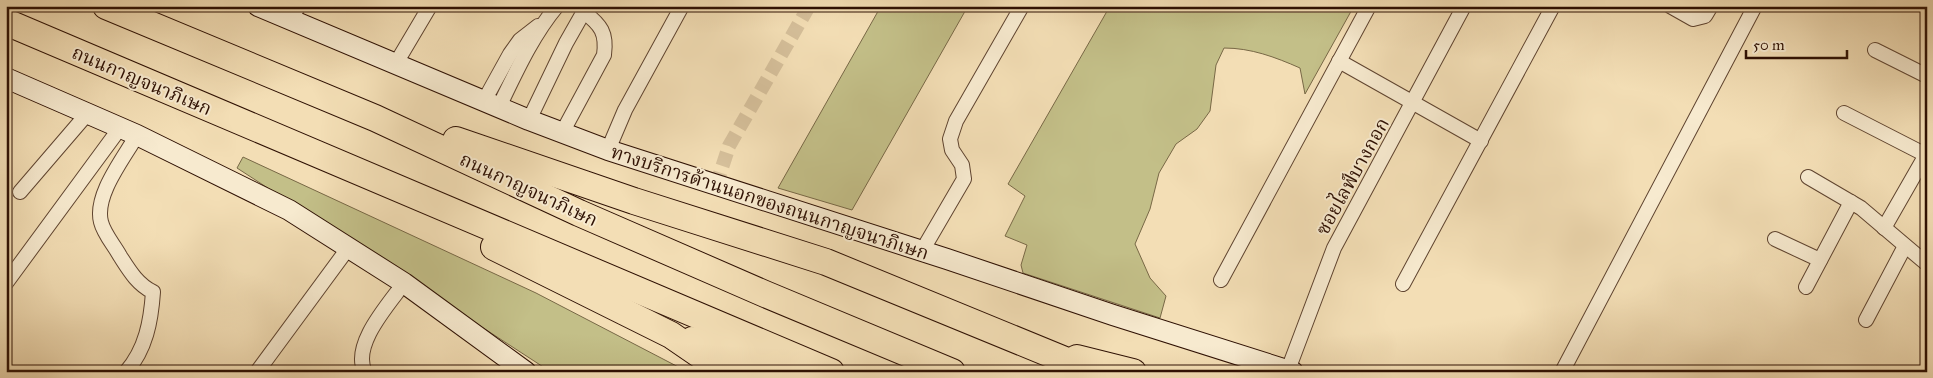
<svg xmlns="http://www.w3.org/2000/svg" width="1933" height="378" font-family="'IM FELL Great Primer','Noto Serif Thai',serif">
	<style>
		.green { fill: #c3bf88; stroke: #786846 }
		.lines { fill: none; stroke-linecap: round; stroke-linejoin: round }
		.street-tunnel { stroke: #d5bf9a; stroke-width: 14; stroke-dasharray: 14 7; stroke-linecap: butt }
		.street-casing { stroke: #5f4430; stroke-width: 16 }
		.secondary-casing { stroke: #2e1003; stroke-width: 22 }
		.highway-casing { stroke: #2e1003; stroke-width: 28 }
		.street { stroke: #f7eacf; stroke-width: 14 }
		.secondary { stroke: #f7eacf; stroke-width: 20 }
		.highway { stroke: #f3deb5; stroke-width: 26 }
		.labels { text-anchor: middle; stroke-width: 4; stroke-linejoin: round; paint-order: stroke }
		.street-label { font-size: 19px; fill: #2e1003; stroke: #f7eacf }
	</style>
	<rect width="100%" height="100%" fill="#f3deb5"/>
	<filter id="stains"><feTurbulence type="fractalNoise" baseFrequency=".004" numOctaves="4"/><feColorMatrix values="0 0 0 0 .2 0 0 0 0 .09 0 0 0 0 .02 0 0 0 .5 -.17"/></filter>
	<radialGradient id="worn" r=".72"><stop offset=".6" stop-color="#630" stop-opacity="0"/><stop offset="1" stop-color="#630" stop-opacity=".3"/></radialGradient>
	<g class="green">
		<polygon points="881,6 968,6 852,210 778,188"/>
		<path d="M 1110,6 L 1354,6 L 1305,94 L 1300,68 C 1275,57 1251,48 1224,48 L 1216,65 L 1210,111 L 1197,129 L 1176,144 L 1159,173 L 1150,209 L 1135,244 L 1150,278 L 1166,296 L 1160,318 L 1023,273 L 1021,265 L 1027,245 L 1005,236 L 1025,196 L 1008,184 Z"/>
		<polygon points="243,157 536,293 688,372 551,372 237,168"/>
	</g>
	<g class="lines">
		<polyline class="street-tunnel" points="716,186 729,146 809,6"/>
		<defs>
			<g id="street">
				<polyline points="1670,6 1693,19 1705,16 1711,6"/>
				<polyline points="291,21 298,6"/>
				<polyline points="1875,50 1927,76"/>
				<polyline points="1339,61 1481,141"/>
				<polyline points="395,65 430,6"/>
				<polyline points="484,101 510,54 520,40 538,26"/>
				<path d="M 499,107 C 516,72 532,36 557,6"/>
				<polyline points="1844,113 1926,155"/>
				<polyline points="529,120 566,43 587,6"/>
				<path d="M 562,133 L 604,55 C 607,33 601,25 584,12"/>
				<polyline points="608,150 625,110 682,6"/>
				<polyline points="1808,177 1861,208 1927,264"/>
				<polyline points="20,192 87,114"/>
				<polyline points="1884,228 1927,153"/>
				<polyline points="1775,239 1820,260"/>
				<polyline points="922,251 964,179 962,165 952,150 950,139 956,121 1022,6"/>
				<polyline points="1221,280 1369,6"/>
				<polyline points="6,283 120,128"/>
				<polyline points="1403,284 1553,6"/>
				<polyline points="1806,287 1851,202"/>
				<polyline points="1866,320 1905,246"/>
				<polyline points="1288,370 1334,248 1464,6"/>
				<path d="M 126,372 C 146,349 151,321 153,292 C 137,284 129,270 120,256 C 114,245 104,234 101,222 C 94,195 124,158 137,135"/>
				<polyline points="257,372 349,247"/>
				<path d="M 365,372 C 351,345 389,304 404,283"/>
				<polyline points="1562,372 1755,6"/>
			</g>
			<g id="secondary">
				<polyline points="258,6 529,120 608,150 947,259 1113,315 1293,372"/>
				<polyline points="6,78 137,135 289,210 404,283 526,372"/>
			</g>
			<g id="highway">
				<polyline points="106,6 375,118 579,213 765,294 952,372"/>
				<polyline points="6,22 831,372"/>
				<polyline points="456,140 634,201 826,262 1094,372"/>
				<polyline points="494,247 671,335 725,372"/>
				<polyline points="692,340 726,351 773,372"/>
				<polyline points="1077,358 1133,372"/>
			</g>
		</defs>
		<use href="#street" class="street-casing"/>
		<use href="#secondary" class="secondary-casing"/>
		<use href="#highway" class="highway-casing"/>
		<use href="#street" class="street"/>
		<use href="#secondary" class="secondary"/>
		<use href="#highway" class="highway"/>
	</g>
	<g class="labels">
		<g class="street-label">
			<text transform="translate(142 80) rotate(23)" y="7">ถนนกาญจนาภิเษก</text>
			<text transform="translate(1352 176) rotate(-61)" y="7">ซอยไลฟ์บางกอก</text>
			<text transform="translate(529 189) rotate(25)" y="7">ถนนกาญจนาภิเษก</text>
			<text transform="translate(770 202) rotate(18)" y="7">ทางบริการด้านนอกของถนนกาญจนาภิเษก</text>
		</g>
	</g>
	<rect width="1933" height="378" fill="none" stroke="#f3deb5" stroke-width="25"/>
	<rect x="8" y="8" width="1918" height="363" fill="none" stroke="#2e1003" stroke-width="2.5"/>
	<rect x="12" y="12" width="1908" height="353" fill="none" stroke="#2e1003"/>
	<path d="M1746 50v8h101v-8" fill="none" stroke="#2e1003" stroke-width="2.5"/>
	<text x="1753" y="50" font-size="15" fill="#2e1003" stroke="#f7eacf" stroke-width="4" paint-order="stroke">50 m</text>
	<rect width="100%" height="100%" filter="url(#stains)"/>
	<rect width="100%" height="100%" fill="url(#worn)"/>
</svg>
